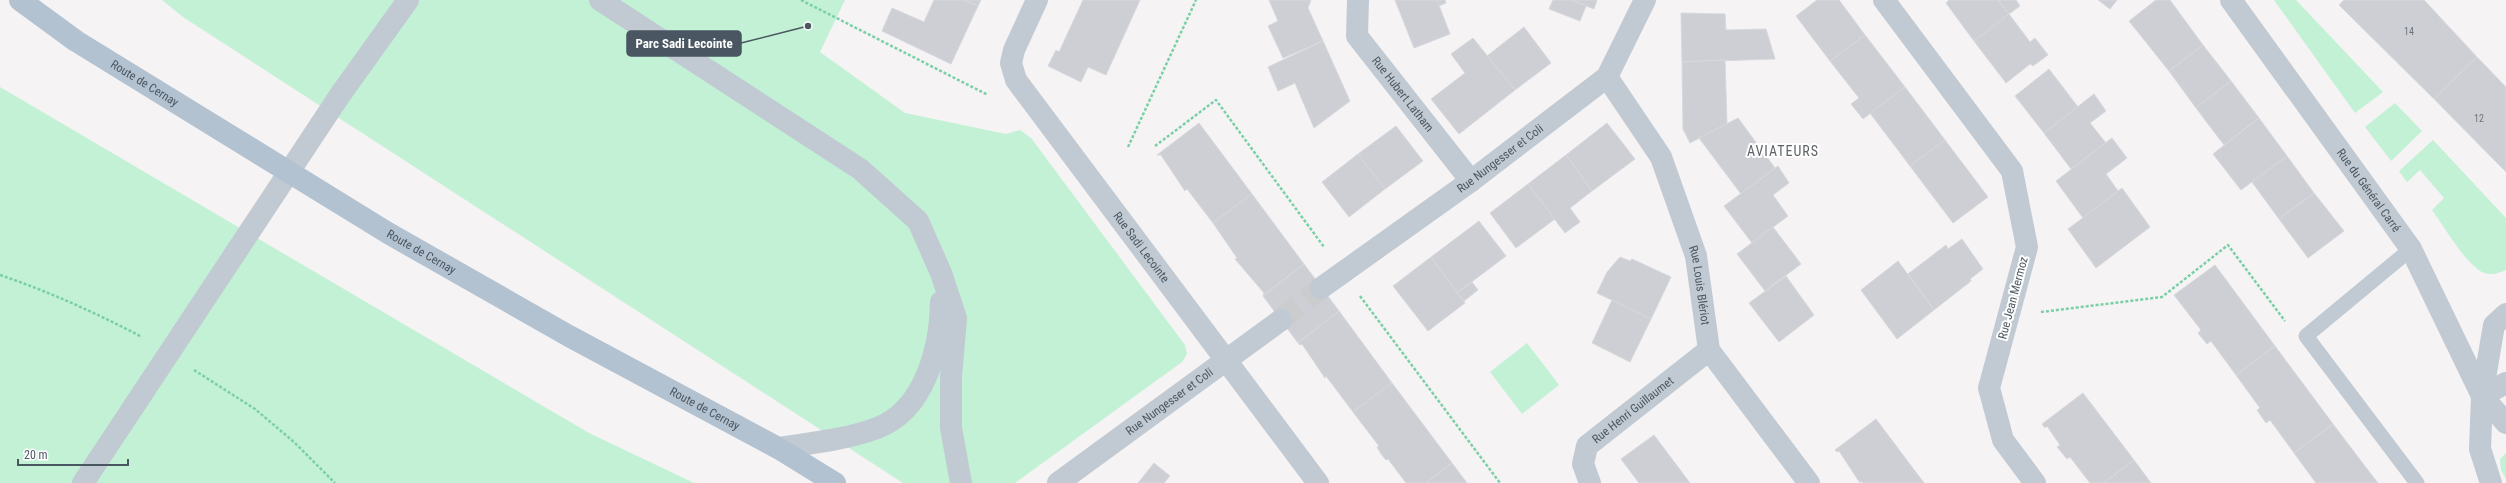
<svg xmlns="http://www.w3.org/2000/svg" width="2506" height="483" font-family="'Roboto Condensed',sans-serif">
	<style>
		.green { fill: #c3f1d5 }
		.building { fill: #cdcfd5; stroke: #d7d9de }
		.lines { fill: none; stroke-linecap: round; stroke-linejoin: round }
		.minor-tunnel { stroke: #caccce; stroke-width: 22; stroke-dasharray: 22 11; stroke-linecap: butt }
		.path { stroke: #7ad0a6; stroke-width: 2.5; stroke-dasharray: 3 2; stroke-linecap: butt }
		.service { stroke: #c1cad2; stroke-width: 15 }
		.minor { stroke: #c1cad2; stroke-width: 22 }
		.primary { stroke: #b3c2d1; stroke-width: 22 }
		.labels { text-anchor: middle; stroke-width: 4; stroke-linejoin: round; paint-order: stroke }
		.number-label { font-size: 10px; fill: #6b747e }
		.street-label { font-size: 12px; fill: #4a5661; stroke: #fff }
		.quarter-label { font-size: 14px; letter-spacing: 1px; fill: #5f6368; stroke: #fff }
		.leader { fill: none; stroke: #4a5661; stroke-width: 1.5 }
		.callout-dot { fill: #4a5661; stroke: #fff; stroke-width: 1.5 }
		.callout { fill: #4a5661; stroke: #4a5661; stroke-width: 1.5 }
		.callout-label { font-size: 13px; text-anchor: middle; font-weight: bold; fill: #fff }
	</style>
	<rect width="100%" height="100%" fill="#f5f3f3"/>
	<g class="green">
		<polygon points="162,0 845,0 820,52 905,113 1006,134 1020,130 1031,138 1185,345 1187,354 1182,362 1015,483 903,483 183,17"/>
		<polygon points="2274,0 2296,0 2383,92 2355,113"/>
		<polygon points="0,87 589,433 694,483 0,483"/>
		<polygon points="2395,103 2422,131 2391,161 2365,127"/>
		<path d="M 2433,140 L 2506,218 L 2506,270 C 2498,274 2488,276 2480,271 C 2462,258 2445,228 2432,210 L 2444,198 L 2420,170 L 2407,182 L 2399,171 Z"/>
		<polygon points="1527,343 1559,385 1522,414 1490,372"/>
		<polygon points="2506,453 2506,479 2501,470 2500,459"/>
	</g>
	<g class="building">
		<polygon points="934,0 964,0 978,6 951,64 882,31 892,8 924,22"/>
		<polygon points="964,0 981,0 978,6"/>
		<polygon points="1083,0 1140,0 1106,75 1088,67 1081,82 1048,66 1056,50 1059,52"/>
		<polygon points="1269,0 1311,0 1308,8 1323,41 1283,58 1268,26 1278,21"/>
		<polygon points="1395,0 1437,0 1450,34 1414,48"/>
		<polygon points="1437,0 1445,0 1446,3 1439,6"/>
		<polygon points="1553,0 1571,0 1586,6 1580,21 1549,9"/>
		<polygon points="1571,0 1597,0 1594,9"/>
		<polygon points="1817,0 1839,0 1865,35 1830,61 1796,16"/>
		<polygon points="1949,0 1998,0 2009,14 1974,41 1946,3"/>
		<polygon points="1998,0 2016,0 2020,6 2009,14"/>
		<polygon points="2098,0 2117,0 2110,9"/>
		<polygon points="2156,0 2170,0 2203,45 2169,71 2129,21"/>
		<polygon points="2344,0 2424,0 2477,57 2434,99 2339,5"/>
		<polygon points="1681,13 1725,14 1726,30 1766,29 1775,59 1682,62"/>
		<polygon points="2009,14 2030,42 2035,38 2048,55 2033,66 2030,64 2006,83 1974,41"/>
		<polygon points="1524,27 1551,63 1515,90 1487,56"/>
		<polygon points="1865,35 1905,87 1863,119 1851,104 1859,98 1830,61"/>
		<polygon points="1473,38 1515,90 1459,134 1431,99 1465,73 1451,54"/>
		<polygon points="1323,41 1350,101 1314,128 1295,83 1278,91 1268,67"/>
		<polygon points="2203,45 2231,81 2196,108 2169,71"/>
		<polygon points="2477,57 2506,87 2506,172 2434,99"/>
		<polygon points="1725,60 1727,124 1690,143 1683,129 1682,62"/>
		<polygon points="2049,69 2078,107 2044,133 2015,96"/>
		<polygon points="2231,81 2259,118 2224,145 2196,108"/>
		<polygon points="1905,87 1945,140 1910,166 1870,113"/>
		<polygon points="2094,94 2106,111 2090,123 2106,143 2071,169 2044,133"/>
		<polygon points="1738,118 1775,168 1741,194 1699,138"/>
		<polygon points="2259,118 2287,156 2241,190 2213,154"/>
		<polygon points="1199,123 1252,194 1213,223 1187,189 1185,191 1161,155 1157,155"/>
		<polygon points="1607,123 1635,159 1592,191 1566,155"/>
		<polygon points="1396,126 1423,161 1385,189 1358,154"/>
		<polygon points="2112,138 2127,158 2106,174 2118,191 2083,218 2056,181"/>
		<polygon points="1945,140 1988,197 1953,223 1910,166"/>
		<polygon points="1358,154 1385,189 1349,217 1322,182"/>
		<polygon points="1566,155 1592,191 1570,208 1580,222 1565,233 1528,184"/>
		<polygon points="2287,156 2314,193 2279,219 2252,182"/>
		<polygon points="1778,166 1789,183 1773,195 1788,216 1752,243 1724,206"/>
		<polygon points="1528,184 1555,219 1516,248 1490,213"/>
		<polygon points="2122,188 2150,227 2096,268 2068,229"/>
		<polygon points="2314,193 2344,231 2308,258 2279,219"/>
		<polygon points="1252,194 1304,264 1263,296 1264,293 1235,259 1237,258 1213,223"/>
		<polygon points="1479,221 1506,256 1457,293 1431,257"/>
		<polygon points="1773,227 1801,264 1765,291 1737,254"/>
		<polygon points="1962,239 1983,269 1970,279 1971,281 1934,310 1908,274 1946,245 1948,249"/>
		<polygon points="1431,257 1465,303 1428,331 1393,286"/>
		<polygon points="1620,257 1630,261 1632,259 1671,277 1651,319 1597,293 1607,272"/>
		<polygon points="1898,261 1934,310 1897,339 1861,290"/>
		<polygon points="1304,264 1339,311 1298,343 1263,296"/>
		<polygon points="2215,265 2275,346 2236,375 2211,341 2207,344 2198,333 2201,330 2174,295"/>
		<polygon points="1786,276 1814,315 1779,342 1749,303"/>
		<polygon points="1472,282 1478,290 1464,301 1457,293"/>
		<polygon points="1612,300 1651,319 1630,362 1592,343"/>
		<polygon points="1339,311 1392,383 1353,412 1326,376 1325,378 1302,344 1300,345 1298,343"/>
		<polygon points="2275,346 2333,424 2294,453 2270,420 2266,423 2257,410 2260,408 2236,375"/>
		<polygon points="1392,383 1452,463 1426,483 1406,483 1388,459 1386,460 1381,454 1377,447 1379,446 1353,412"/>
		<polygon points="2083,393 2134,460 2104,483 2090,483 2070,457 2067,459 2057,447 2060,445 2047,426 2045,428 2042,424"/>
		<polygon points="1876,419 1924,483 1863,483 1861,481 1860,483 1839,451 1837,452 1835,450"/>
		<polygon points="2333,424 2361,461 2378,483 2316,483 2294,453"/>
		<polygon points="1654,435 1690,483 1639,483 1621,459"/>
		<polygon points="2134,460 2151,483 2104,483"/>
		<polygon points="1154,463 1170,476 1164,483 1138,483"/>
		<polygon points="1452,463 1467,483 1426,483"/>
	</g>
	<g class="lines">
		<polyline class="minor-tunnel" points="1281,320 1321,288"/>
		<g class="path">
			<polyline points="801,0 988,95"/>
			<polyline points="1155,146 1216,100 1324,247"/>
			<polyline points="1128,147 1196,0"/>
			<path d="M 0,275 C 50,292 96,313 142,337"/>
			<polyline points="1360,296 1500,483"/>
			<polyline points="2041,312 2162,297 2228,245 2285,321"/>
			<polyline points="194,370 255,409 294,442 335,483"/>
		</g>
		<polyline class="service" points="2411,249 2306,336 2417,483"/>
		<g class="minor">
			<polyline points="600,0 860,169 918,221 941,273 956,318 951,377 951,428 961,483"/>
			<path id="s1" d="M 1037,0 L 1014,50 L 1011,63 L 1016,80 L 1318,483"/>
			<path id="s2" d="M 1358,0 L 1357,36 L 1471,181"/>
			<polyline points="1884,0 2012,171 2027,247 1989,388 2003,440 2035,483"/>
			<path id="s3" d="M 2231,0 L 2411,249 L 2482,396 L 2506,423"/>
			<path id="s4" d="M 1607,77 L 1661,157 L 1696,256 L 1709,350 L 1809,483"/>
			<path id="s5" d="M 1321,288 L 1471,181 L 1607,77 L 1645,0"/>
			<polyline points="2482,396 2506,383"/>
			<path d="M 778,448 C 811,443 845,440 877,428 C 925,410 940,348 941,302"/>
			<polyline points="83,483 340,95 408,0"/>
			<path id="s6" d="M 1058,483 L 1281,320"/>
			<path id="s7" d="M 1590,483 L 1583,464 L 1587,446 L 1709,350"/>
			<polyline points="2491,483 2480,449 2482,396 2494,325 2506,314"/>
		</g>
		<path class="primary" id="s8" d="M 20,0 L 76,41 L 388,233 L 569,336 L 778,448 L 835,483"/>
	</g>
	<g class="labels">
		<g class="number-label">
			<text x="2409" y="35">14</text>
			<text x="2479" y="122">12</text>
		</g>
		<g class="street-label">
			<text dy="4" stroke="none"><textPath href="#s8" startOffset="150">Route de Cernay</textPath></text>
			<text dy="4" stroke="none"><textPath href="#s2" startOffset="110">Rue Hubert Latham</textPath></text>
			<text dy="4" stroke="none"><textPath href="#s5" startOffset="221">Rue Nungesser et Coli</textPath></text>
			<text dy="4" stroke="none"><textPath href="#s3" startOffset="235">Rue du Général Carré</textPath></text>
			<text dy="4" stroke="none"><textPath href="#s1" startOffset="295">Rue Sadi Lecointe</textPath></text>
			<text dy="4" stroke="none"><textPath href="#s8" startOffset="474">Route de Cernay</textPath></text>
			<text dy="4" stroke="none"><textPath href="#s4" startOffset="231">Rue Louis Blériot</textPath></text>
			<text transform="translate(2013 298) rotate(-75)" y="4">Rue Jean Mermoz</text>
			<text dy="4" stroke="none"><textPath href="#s6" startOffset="138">Rue Nungesser et Coli</textPath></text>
			<text dy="4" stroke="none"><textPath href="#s8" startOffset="798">Route de Cernay</textPath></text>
			<text dy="4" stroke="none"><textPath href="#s7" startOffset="97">Rue Henri Guillaumet</textPath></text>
		</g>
		<g class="quarter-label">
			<text x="1783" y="156">AVIATEURS</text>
		</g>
	</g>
	<path class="leader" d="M808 26L741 43"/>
	<circle class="callout-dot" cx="808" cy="26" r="4"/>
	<rect class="callout" x="627" y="31" width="114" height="25" rx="4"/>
	<g class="callout-label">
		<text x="684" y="48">Parc Sadi Lecointe</text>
	</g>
	<path d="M18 459v6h110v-6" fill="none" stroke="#4a5661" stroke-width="2"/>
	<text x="24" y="459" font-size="12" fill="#4a5661" stroke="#ffffff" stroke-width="3" paint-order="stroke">20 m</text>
</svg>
